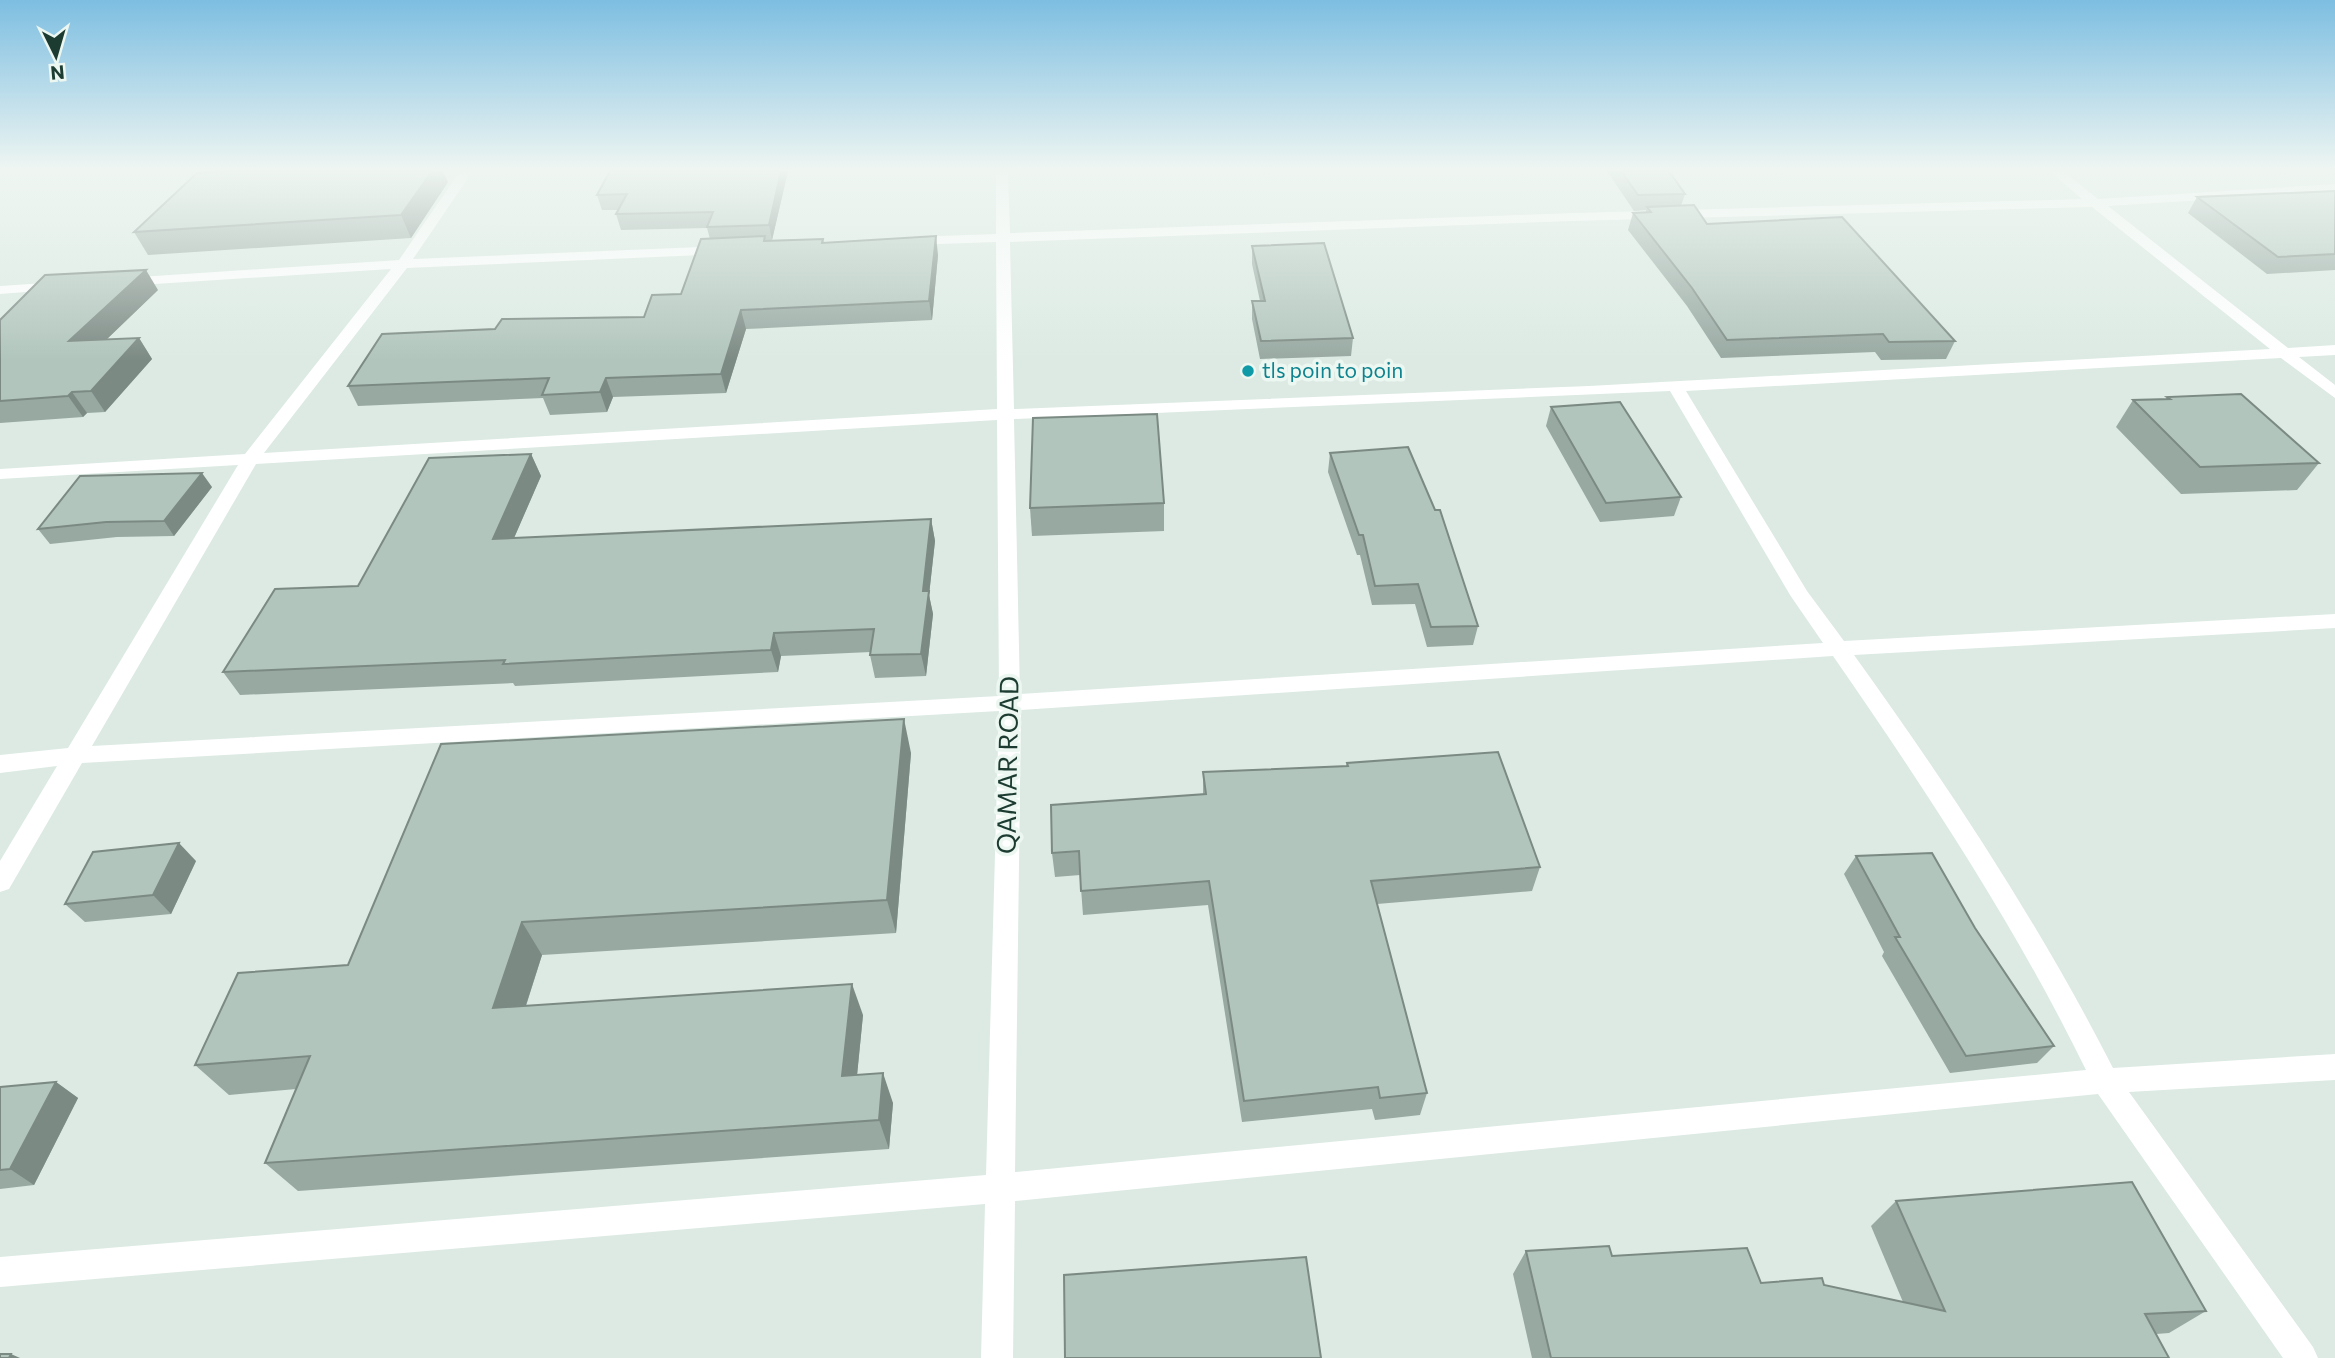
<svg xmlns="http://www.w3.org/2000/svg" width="2335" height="1358" font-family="Commissioner,sans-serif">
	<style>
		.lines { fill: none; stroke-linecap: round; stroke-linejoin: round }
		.street { fill: #fff; fill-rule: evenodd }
		.wall { fill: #98a9a2 }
		.shaded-wall { fill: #7c8a84 }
		.building { fill: #b1c5bc; stroke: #7c8a84; stroke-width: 2 }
		.culture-dot { fill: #0f9aa8; stroke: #ecf7f1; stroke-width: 2.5 }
		.labels { text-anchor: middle; stroke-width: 7; stroke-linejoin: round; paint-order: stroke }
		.far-culture-label { font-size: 21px; fill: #0d838f; stroke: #ecf7f1; text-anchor: start }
		.street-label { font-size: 26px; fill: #1c3b31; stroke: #ecf7f1 }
	</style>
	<rect width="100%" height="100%" fill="#dceae3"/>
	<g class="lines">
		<g class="street">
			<path d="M 460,171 L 473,171 L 413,259 L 724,246 L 731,250 L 724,254 L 407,268 L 264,453 L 997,409 L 996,242 L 910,245 L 903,241 L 910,237 L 996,234 L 996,171 L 1008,171 L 1010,233 L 1573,213 L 2082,199 L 2049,171 L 2063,171 L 2098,199 L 2335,184 L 2335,192 L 2108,206 L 2288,348 L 2335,345 L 2335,355 L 2299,357 L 2335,385 L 2335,398 L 2281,358 L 1686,391 L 1807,591 L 1844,641 L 2335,614 L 2335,628 L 1854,655 C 1949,787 2039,923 2113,1068 L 2335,1054 L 2335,1080 L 2129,1092 L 2313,1347 L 2318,1358 L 2283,1358 L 2098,1094 L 1015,1201 L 1013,1358 L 981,1358 L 985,1204 L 0,1287 L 0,1257 L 986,1175 L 999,711 L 82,763 L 9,889 L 0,892 L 0,861 L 57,766 L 0,773 L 0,755 L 68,748 L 238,465 L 0,479 L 0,469 L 245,454 L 391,269 L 124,286 L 117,282 L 124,278 L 399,260 ZM 2092,207 L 2270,349 L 1589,386 L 1014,409 L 1010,242 L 1573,221 ZM 1670,391 L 1790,595 L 1823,643 L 1020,694 L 1014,419 ZM 997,420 L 999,696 L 92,746 L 256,464 ZM 1833,656 C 1925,789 2015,925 2086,1070 L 1015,1172 L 1021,710 Z"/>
			<polygon points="60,282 65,283 65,289 0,294 0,286"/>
		</g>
	</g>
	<g class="wall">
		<polygon points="610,171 788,171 772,240 823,239 824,243 938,255 932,320 746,329 726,393 613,397 607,412 550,415 543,398 358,406 348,386 495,329 644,317 681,294 710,239 707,228 621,230 616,214 618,210 602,210 597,195"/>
		<polygon points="1607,171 1669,171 1685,194 1681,206 1707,224 1955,341 1946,359 1881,360 1875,352 1721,358 1687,306 1628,230 1633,213 1646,212 1646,210 1634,211"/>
		<polygon points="448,182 411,238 148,255 134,232"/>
		<polygon points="2335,191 2335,270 2267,274 2188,213 2197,197"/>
		<polygon points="1252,246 1353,338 1351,356 1260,359 1252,319 1252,301 1260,301 1252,264"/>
		<polygon points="158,290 106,340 139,338 152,359 105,412 87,413 83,417 0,423 0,320"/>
		<polygon points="2167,397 2319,463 2297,490 2181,494 2116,427 2133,400 2166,399"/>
		<polygon points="1551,407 1681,497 1674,516 1600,522 1546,426"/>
		<polygon points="1330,453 1478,626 1473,645 1427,647 1415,604 1372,605 1360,555 1357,555 1328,472"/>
		<polygon points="531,454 541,476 514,538 931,519 935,541 929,595 933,614 926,676 875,678 870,655 871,652 781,656 778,672 515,686 513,683 240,695 223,672 358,586"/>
		<polygon points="212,487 174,536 117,537 50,544 38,529"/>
		<polygon points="1164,503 1164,531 1032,536 1030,508"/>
		<polygon points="911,753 896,933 542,955 526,1006 863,1015 857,1075 893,1103 889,1149 298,1191 265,1163 296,1089 229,1095 195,1065 348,965"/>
		<polygon points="1347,763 1540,867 1532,891 1377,904 1427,1093 1420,1115 1375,1120 1372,1109 1242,1122 1208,905 1083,915 1080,875 1055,877 1052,853 1203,794 1203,772 1346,766"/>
		<polygon points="1856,856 2054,1046 2037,1063 1950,1073 1882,956 1884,952 1844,874"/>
		<polygon points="196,861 171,914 85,922 65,904"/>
		<polygon points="56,1082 78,1098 34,1185 0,1189 0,1087"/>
		<polygon points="1896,1201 2206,1311 2169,1333 2156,1334 2169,1358 1532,1358 1513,1274 1526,1251 1612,1256 1761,1283 1824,1285 1903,1302 1871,1226"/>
	</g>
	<g class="shaded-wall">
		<polygon points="432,171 443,171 448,182 411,238 401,215"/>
		<polygon points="781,171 788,171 772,240 769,225"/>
		<polygon points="936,236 938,255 932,320 929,301"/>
		<polygon points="146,270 158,290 84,361 69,341"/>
		<polygon points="741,310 746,329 726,393 721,374"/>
		<polygon points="139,338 152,359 105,412 91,391"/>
		<polygon points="606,378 613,397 607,412 600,392"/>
		<polygon points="72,392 87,413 83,417 68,396"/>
		<polygon points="531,454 541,476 504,561 493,539"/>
		<polygon points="202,473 212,487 174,536 164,521"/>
		<polygon points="931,519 935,541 929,595 933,614 926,676 921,654 923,591"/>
		<polygon points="774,633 781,656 778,672 771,650"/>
		<polygon points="904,719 911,753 896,933 887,900"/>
		<polygon points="179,843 196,861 171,914 153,895"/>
		<polygon points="522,922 542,955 515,1039 493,1008"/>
		<polygon points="852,984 863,1015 854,1106 842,1076"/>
		<polygon points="883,1073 893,1103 889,1149 879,1120"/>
		<polygon points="56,1082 78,1098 34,1185 10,1169"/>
		<polygon points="11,1354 20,1358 9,1358"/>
	</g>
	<g class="building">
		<polygon points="226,171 432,171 401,215 134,232 197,173"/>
		<polygon points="610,171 781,171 769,225 707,227 713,212 616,214 627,194 597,195"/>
		<polygon points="1621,171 1669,171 1685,194 1638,195"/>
		<polygon points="2335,191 2335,254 2278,257 2197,197"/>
		<polygon points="1694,205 1707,224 1842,217 1955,341 1889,342 1883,334 1727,340 1692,288 1633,213 1651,212 1647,207"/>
		<polygon points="765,236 764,241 823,239 822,243 936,236 929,301 741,310 721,374 606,378 600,392 542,395 549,378 348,386 382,334 495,329 502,319 644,317 652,295 681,294 701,239"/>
		<polygon points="1324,243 1353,338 1261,341 1252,301 1265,301 1252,246"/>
		<polygon points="146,270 69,341 139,338 91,391 72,392 68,396 0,401 0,320 45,275"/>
		<polygon points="2241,394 2319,463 2200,467 2133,400 2170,399 2167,397"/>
		<polygon points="1620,402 1681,497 1606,503 1551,407"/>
		<polygon points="1157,414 1164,503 1030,508 1033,418"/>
		<polygon points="1408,447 1435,510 1440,510 1478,626 1431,627 1418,584 1375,586 1363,535 1359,535 1330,453"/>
		<polygon points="531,454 493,539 931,519 923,591 929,591 921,654 870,655 874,629 774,633 771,650 503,664 505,660 223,672 275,589 358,586 429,458"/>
		<polygon points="202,473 164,521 106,522 38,529 80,476"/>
		<polygon points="904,719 887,900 522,922 493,1008 852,984 842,1076 883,1073 879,1120 265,1163 310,1056 195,1065 238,973 348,965 441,744"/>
		<polygon points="1498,752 1540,867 1371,881 1427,1093 1380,1098 1378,1087 1244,1101 1209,881 1081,891 1079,851 1052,853 1051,805 1206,794 1203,772 1348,766 1347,763"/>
		<polygon points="179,843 153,895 65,904 93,852"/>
		<polygon points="1932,853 1975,928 2054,1046 1966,1056 1895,937 1900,937 1856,856"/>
		<polygon points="56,1082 10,1169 0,1170 0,1087"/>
		<polygon points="2132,1182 2206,1311 2145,1314 2169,1358 1551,1358 1526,1251 1609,1246 1612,1256 1747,1248 1761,1283 1822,1278 1824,1285 1945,1311 1896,1201"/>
		<polygon points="1306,1257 1321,1358 1065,1358 1064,1275"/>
		<polygon points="0,1354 11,1354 9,1358 0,1358"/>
	</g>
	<linearGradient id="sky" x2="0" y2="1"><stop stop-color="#7dbee1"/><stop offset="0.47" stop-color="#eff6f2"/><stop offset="1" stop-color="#eff6f2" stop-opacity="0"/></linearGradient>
	<rect width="2335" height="361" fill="url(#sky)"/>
	<circle class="culture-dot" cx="1248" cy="371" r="7"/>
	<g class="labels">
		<g class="far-culture-label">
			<text x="1262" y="378">tls poin to poin</text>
		</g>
		<g class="street-label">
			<text transform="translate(1008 765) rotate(-89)" y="9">QAMAR ROAD</text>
		</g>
	</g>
	<g transform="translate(56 56) rotate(175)" stroke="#ecf7f1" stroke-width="5" paint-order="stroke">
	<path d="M0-5L12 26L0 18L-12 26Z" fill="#1c3b31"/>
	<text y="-10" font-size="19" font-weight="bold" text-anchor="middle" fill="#1c3b31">N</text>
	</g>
</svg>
